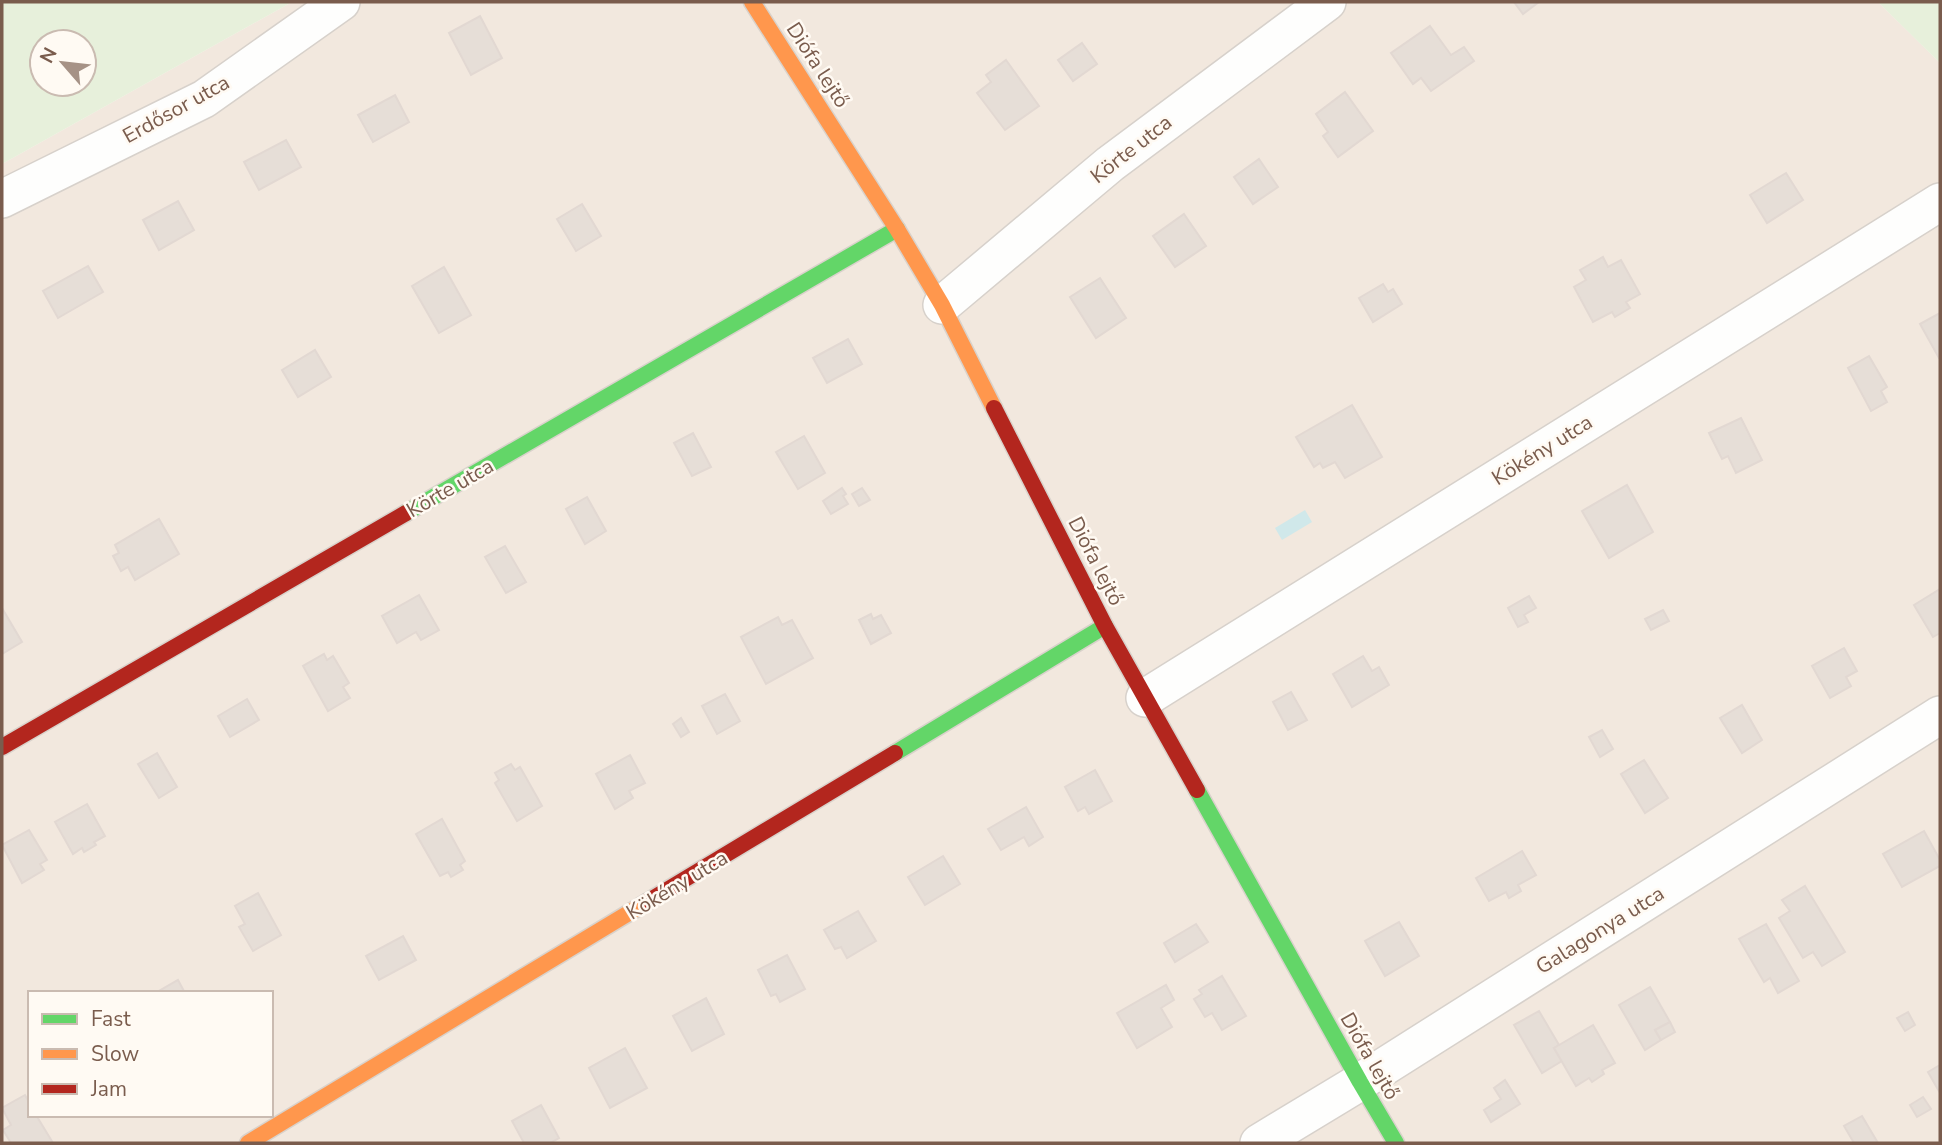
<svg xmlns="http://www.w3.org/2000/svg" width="1942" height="1145" font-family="'Nunito Sans',sans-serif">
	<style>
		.residential { fill: #f2e8de; fill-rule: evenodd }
		.green { fill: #e7f0db; fill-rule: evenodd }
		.water { fill: #d0e8ea }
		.building { fill: #e6ded7; stroke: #e2d8d2; stroke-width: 2 }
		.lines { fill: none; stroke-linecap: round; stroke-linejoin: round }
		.street-casing { stroke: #d7d1cb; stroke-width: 40 }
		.fast-casing { stroke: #d9d2cb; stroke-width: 19 }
		.slow-casing { stroke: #d9d2cb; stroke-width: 19 }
		.jam-casing { stroke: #d9d2cb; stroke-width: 19 }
		.street { stroke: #fefefd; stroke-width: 37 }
		.fast { stroke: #63d668; stroke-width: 16 }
		.slow { stroke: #ff974d; stroke-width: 16 }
		.jam { stroke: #b3261e; stroke-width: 16 }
		.labels { text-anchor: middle; stroke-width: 5; stroke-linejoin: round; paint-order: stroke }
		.street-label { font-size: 21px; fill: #7a5c4d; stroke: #fffaf3 }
	</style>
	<rect width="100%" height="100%" fill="#f9f5f0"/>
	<path class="residential" d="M 292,2 L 1878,2 L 1940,63 L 1940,1143 L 2,1143 L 2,164 ZM 30,993 L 271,993 L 271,1115 L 30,1115 Z"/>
	<g class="green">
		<path d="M 2,2 L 292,2 L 2,164 ZM 42,42 L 84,42 L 84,84 L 42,84 Z"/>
		<polygon points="1878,2 1940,2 1940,63"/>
	</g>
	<polygon class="water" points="1305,510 1312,522 1282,540 1275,528"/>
	<g class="building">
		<polygon points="1514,2 1539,2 1523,14"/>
		<polygon points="480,16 502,58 471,75 449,33"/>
		<polygon points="1430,26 1451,55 1464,47 1474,61 1431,91 1421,78 1413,84 1391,53"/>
		<polygon points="1082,43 1097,64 1073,81 1058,60"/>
		<polygon points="1006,60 1039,106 1005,130 977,93 991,82 986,75"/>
		<polygon points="1345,92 1373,131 1338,157 1323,136 1328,132 1316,114"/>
		<polygon points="395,95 409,122 373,142 358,115"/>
		<polygon points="286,140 301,167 259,190 244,162"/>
		<polygon points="1259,159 1278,187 1253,204 1234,177"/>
		<polygon points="1786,173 1803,200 1767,223 1750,195"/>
		<polygon points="178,201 194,230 159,250 143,220"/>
		<polygon points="582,204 601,236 576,251 557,219"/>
		<polygon points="1184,214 1206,246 1175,267 1153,236"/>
		<polygon points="1603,257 1608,267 1621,260 1640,294 1626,302 1630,308 1615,317 1612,312 1593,322 1574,287 1586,280 1580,270"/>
		<polygon points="88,266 103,292 58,318 43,291"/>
		<polygon points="444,267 471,315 439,333 412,286"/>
		<polygon points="1100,278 1126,318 1096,338 1070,297"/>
		<polygon points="1383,284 1388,292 1393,289 1402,304 1373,322 1359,298"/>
		<polygon points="1940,313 1940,358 1939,358 1920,324"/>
		<polygon points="848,339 862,364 827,383 813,358"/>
		<polygon points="315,350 331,377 298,397 282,370"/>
		<polygon points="1869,356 1887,387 1881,391 1887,402 1871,411 1848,368"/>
		<polygon points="1352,405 1382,457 1345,478 1335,462 1323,468 1320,463 1314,467 1296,437"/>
		<polygon points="1741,418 1762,460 1736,473 1728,456 1722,459 1709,433"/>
		<polygon points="693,433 711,467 692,476 674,443"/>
		<polygon points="804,436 825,473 798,489 776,452"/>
		<polygon points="1627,485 1653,532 1609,558 1582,511"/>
		<polygon points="842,488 846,494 843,496 848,504 831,514 823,501"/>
		<polygon points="862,488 870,500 859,506 852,494"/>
		<polygon points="587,497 606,531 585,544 566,509"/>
		<polygon points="159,519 179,554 135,580 128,567 121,571 113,556 119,553 115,545"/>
		<polygon points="505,546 526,582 506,593 485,557"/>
		<polygon points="1940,589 1940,633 1933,637 1914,605"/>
		<polygon points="419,595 439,630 421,640 416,632 397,643 382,616"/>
		<polygon points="1529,596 1536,608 1524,615 1528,622 1518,627 1508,608"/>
		<polygon points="2,608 22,642 2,654"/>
		<polygon points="1663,610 1669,621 1651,630 1645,619"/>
		<polygon points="871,614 873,619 881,615 891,633 871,644 859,620"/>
		<polygon points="778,617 782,625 792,620 813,658 766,684 741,637"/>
		<polygon points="1844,648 1857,671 1846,677 1851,686 1830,698 1812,666"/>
		<polygon points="324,654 327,660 333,656 349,683 343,687 350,698 328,711 303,666"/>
		<polygon points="1363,656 1372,671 1379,667 1389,685 1352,707 1333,674"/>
		<polygon points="1291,692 1307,720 1288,730 1273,702"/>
		<polygon points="725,694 740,721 717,734 702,706"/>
		<polygon points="247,699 259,720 230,737 218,716"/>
		<polygon points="1742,705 1762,740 1742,753 1720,718"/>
		<polygon points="681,718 689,732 681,737 673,724"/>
		<polygon points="1602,730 1613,749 1600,757 1589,737"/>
		<polygon points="157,753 177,787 159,798 138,764"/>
		<polygon points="630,755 645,783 629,791 633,798 615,809 596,774"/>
		<polygon points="1644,760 1668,798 1645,813 1621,774"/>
		<polygon points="511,764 515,770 520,767 542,806 517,821 495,783 499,780 495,773"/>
		<polygon points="1095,770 1112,801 1089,814 1085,807 1078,811 1065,787"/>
		<polygon points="87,804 105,836 94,842 96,845 84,852 82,848 73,854 55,822"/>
		<polygon points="1026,807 1043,837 1029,846 1024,837 1001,850 988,829"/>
		<polygon points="442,819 465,861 460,865 463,870 451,877 448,872 440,876 416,834"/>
		<polygon points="29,830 47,860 40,864 44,870 22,883 2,845"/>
		<polygon points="1924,831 1940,860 1940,866 1902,887 1883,854"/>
		<polygon points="1522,851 1536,875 1518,885 1521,891 1509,898 1506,892 1489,901 1476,878"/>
		<polygon points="943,856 960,884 925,905 908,877"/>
		<polygon points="1805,886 1845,952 1822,966 1813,952 1803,958 1779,918 1790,911 1782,900"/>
		<polygon points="258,893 281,935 253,951 239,927 245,924 235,906"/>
		<polygon points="858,911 876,941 847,958 841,947 835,949 824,930"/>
		<polygon points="1399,922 1419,956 1385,976 1365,941"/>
		<polygon points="1196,924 1208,942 1175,962 1164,943"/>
		<polygon points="1766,924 1799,981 1778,993 1770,978 1764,982 1739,939"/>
		<polygon points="403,936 416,960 379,980 366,956"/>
		<polygon points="787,955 805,989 780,1002 776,994 771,996 758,970"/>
		<polygon points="1222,976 1246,1016 1222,1030 1212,1013 1205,1017 1194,999 1202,994 1199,990"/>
		<polygon points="178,980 185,993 160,993 159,991"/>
		<polygon points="1166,985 1174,1000 1161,1008 1172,1027 1137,1048 1117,1013"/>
		<polygon points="1650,987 1670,1022 1655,1030 1661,1040 1645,1050 1619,1005"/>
		<polygon points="706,998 724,1034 692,1051 673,1016"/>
		<polygon points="1539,1011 1559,1045 1554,1048 1562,1061 1542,1073 1514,1025"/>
		<polygon points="1908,1012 1915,1025 1905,1031 1897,1018"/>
		<polygon points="1670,1022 1675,1032 1661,1040 1655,1030"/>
		<polygon points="1593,1025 1615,1063 1602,1070 1604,1074 1592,1082 1589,1078 1576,1086 1554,1048"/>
		<polygon points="625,1048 647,1088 610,1108 589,1068"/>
		<polygon points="1940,1065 1940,1093 1928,1072"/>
		<polygon points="1505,1080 1520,1104 1491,1122 1484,1110 1501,1099 1494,1088"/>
		<polygon points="25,1095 30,1104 30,1115 36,1115 53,1143 11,1143 3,1130 11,1125 2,1108"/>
		<polygon points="1923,1097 1931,1109 1917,1117 1910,1105"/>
		<polygon points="541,1105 559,1138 550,1143 524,1143 512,1121"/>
		<polygon points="1862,1116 1878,1143 1854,1143 1844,1126"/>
	</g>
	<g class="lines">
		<defs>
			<g id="street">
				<polyline points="2,199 204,99 341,2"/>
				<polyline points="942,305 1110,164 1327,2"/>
				<polyline points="1145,698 1940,202"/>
				<polyline points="1259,1143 1360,1082 1940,715"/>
			</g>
			<g id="fast">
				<polyline points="406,513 897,229"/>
				<polyline points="895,753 1105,626"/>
				<polyline points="1197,790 1360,1082 1396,1143"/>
			</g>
			<g id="slow">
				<polyline points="752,2 897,229 942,305 994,408"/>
				<polyline points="248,1143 647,902"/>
			</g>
			<g id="jam">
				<polyline points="994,408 1105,626 1197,790"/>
				<polyline points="2,747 406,513"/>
				<polyline points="647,902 895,753"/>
			</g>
		</defs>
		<use href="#street" class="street-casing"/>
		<use href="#fast" class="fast-casing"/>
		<use href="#slow" class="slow-casing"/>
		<use href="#jam" class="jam-casing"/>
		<use href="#street" class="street"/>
		<use href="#fast" class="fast"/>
		<use href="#slow" class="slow"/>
		<use href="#jam" class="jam"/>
	</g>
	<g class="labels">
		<g class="street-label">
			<text transform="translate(818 65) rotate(57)" y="7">Diófa lejtő</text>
			<text transform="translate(176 109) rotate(-29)" y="7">Erdősor utca</text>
			<text transform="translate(1131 149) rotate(-38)" y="7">Körte utca</text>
			<text transform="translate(1542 450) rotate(-32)" y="7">Kökény utca</text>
			<text transform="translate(450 488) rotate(-30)" y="7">Körte utca</text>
			<text transform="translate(1096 561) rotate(63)" y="7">Diófa lejtő</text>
			<text transform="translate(677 885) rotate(-31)" y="7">Kökény utca</text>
			<text transform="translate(1600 930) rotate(-32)" y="7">Galagonya utca</text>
			<text transform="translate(1370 1056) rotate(60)" y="7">Diófa lejtő</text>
		</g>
	</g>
	<rect width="1942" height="1145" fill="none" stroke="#7a5c4d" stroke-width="7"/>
	<rect x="28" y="991" width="245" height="126" fill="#fffaf3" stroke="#cabbb1" stroke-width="2"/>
	<rect x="42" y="1014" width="35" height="10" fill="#63d668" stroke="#cabbb1" stroke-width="2"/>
	<text x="91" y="1026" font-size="21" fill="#7a5c4d">Fast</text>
	<rect x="42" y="1049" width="35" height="10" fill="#ff974d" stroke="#cabbb1" stroke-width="2"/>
	<text x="91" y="1061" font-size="21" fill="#7a5c4d">Slow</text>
	<rect x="42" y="1084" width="35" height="10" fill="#b3261e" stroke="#cabbb1" stroke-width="2"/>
	<text x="91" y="1096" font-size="21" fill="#7a5c4d">Jam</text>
	<g transform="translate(63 63) rotate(298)"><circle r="33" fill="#fffaf3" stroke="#cabbb1" stroke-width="2"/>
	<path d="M0-5L12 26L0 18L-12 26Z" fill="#a69286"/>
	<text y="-10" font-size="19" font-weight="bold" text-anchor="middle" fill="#7a5c4d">N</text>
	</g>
</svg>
